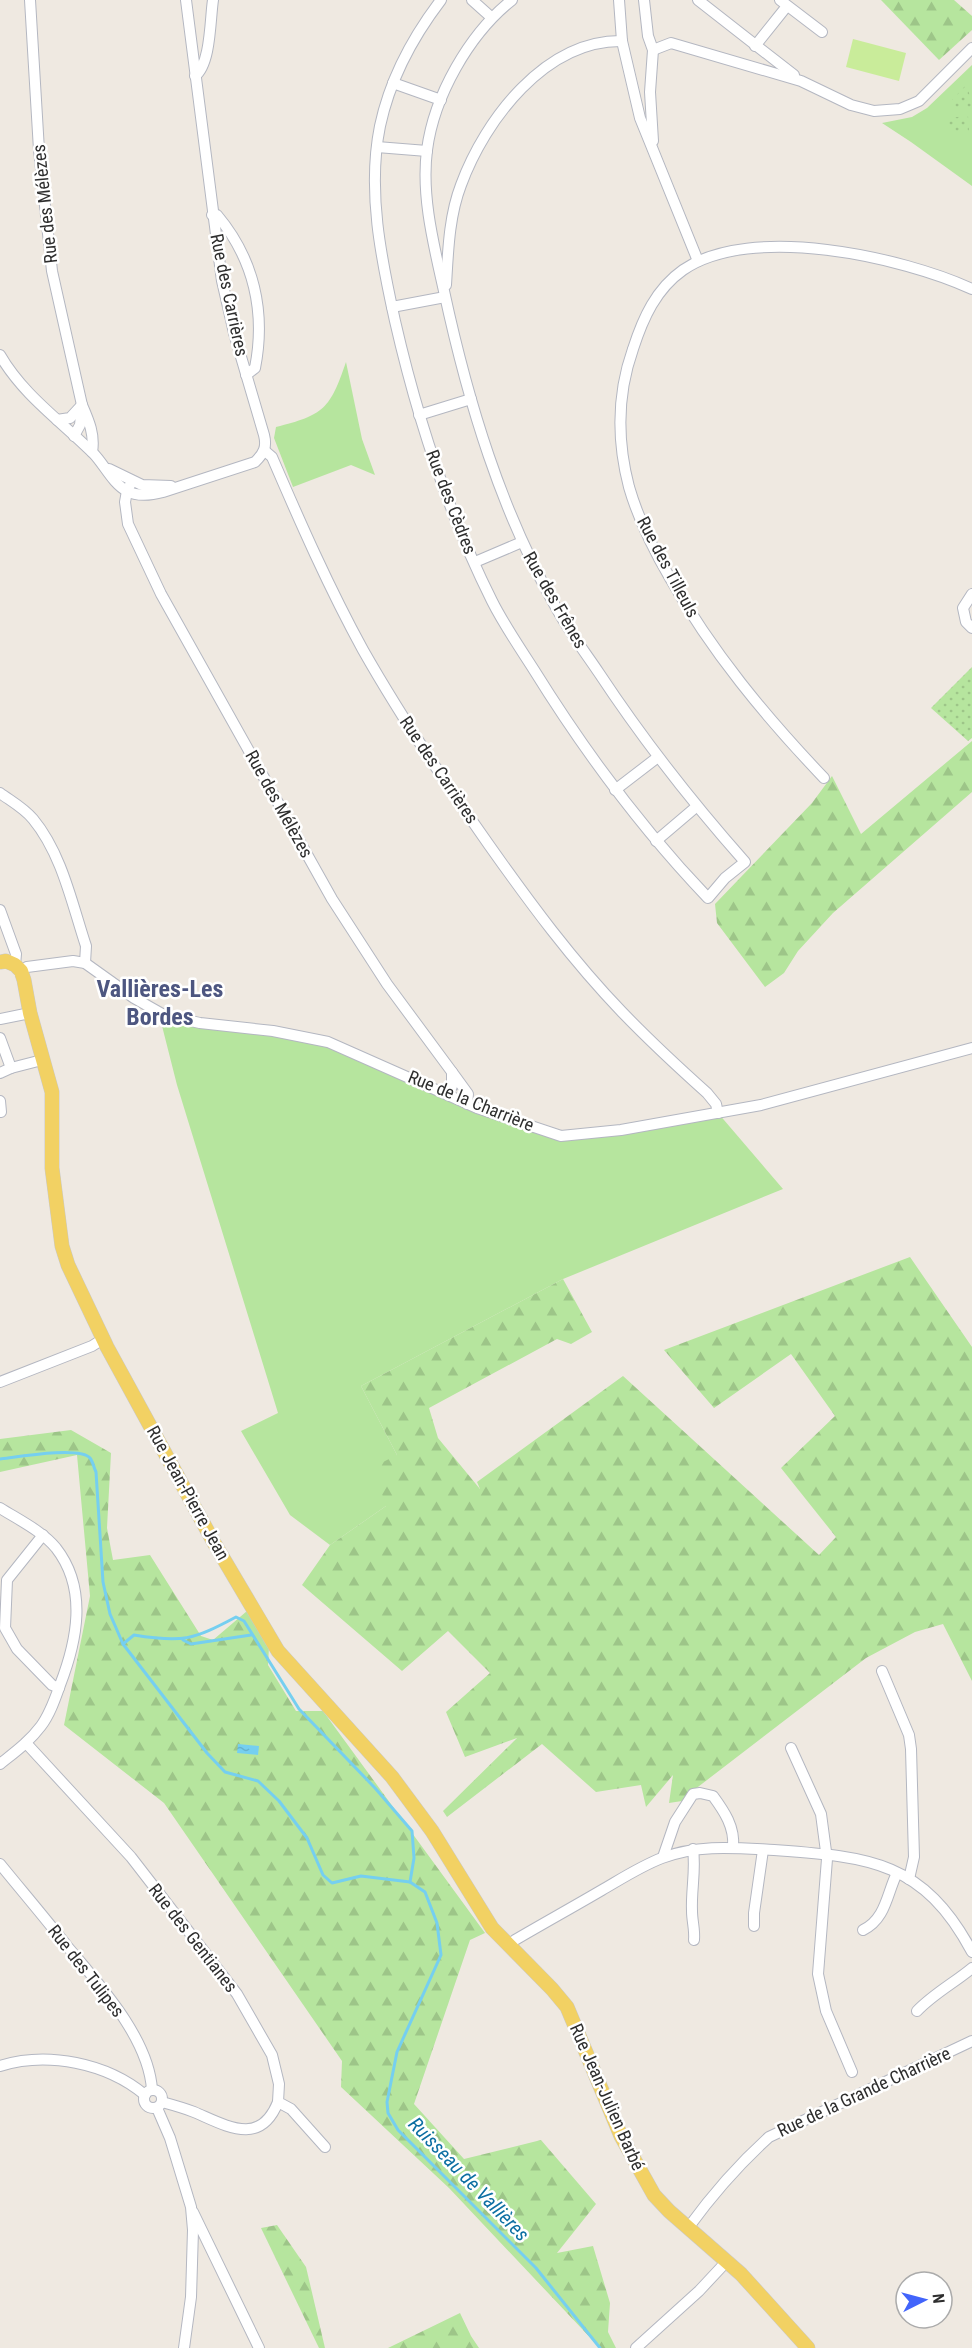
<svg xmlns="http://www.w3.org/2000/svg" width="972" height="2348" font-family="'Roboto Condensed',sans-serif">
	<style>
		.grass { fill: #b6e59e }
		.forest { fill: url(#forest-firs) }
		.park { fill: url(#park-dots) }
		.pitch { fill: #c9ec9a }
		.water { fill: url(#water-ripples) }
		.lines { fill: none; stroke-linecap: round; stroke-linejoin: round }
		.stream { stroke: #75cff0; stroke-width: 3 }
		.minor-casing { stroke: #b4b7c1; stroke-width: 12 }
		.major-casing { stroke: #c9c9c9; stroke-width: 15 }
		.minor { stroke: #fff; stroke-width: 10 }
		.major { stroke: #f2d163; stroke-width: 14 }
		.labels { text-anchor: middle; stroke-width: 5; stroke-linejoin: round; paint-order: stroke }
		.street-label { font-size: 18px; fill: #2e2e2e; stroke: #fff }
		.water-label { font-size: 20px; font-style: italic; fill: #0d6fa3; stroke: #fff }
		.district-label { font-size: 24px; font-weight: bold; fill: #4d5680; stroke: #fff }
	</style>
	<defs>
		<pattern id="forest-firs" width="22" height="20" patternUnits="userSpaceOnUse" patternTransform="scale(1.5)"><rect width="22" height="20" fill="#b6e59e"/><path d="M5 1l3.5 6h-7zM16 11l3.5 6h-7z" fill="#9dc588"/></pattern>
		<pattern id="park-dots" width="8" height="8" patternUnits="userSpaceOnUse" patternTransform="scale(1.5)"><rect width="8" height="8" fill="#b6e59e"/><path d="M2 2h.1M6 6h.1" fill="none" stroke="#9dc588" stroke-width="1.8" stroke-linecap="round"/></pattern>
		<pattern id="water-ripples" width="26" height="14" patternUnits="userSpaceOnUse" patternTransform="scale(1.5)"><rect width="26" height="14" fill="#75cff0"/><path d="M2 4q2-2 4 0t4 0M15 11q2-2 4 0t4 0" fill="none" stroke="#66b2ce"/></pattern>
	</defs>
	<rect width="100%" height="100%" fill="#efe9e1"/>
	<g class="grass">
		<polygon points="972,65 972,186 911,142 882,123 912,117 927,108"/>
		<path d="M 346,362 L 362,439 L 375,475 L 351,465 L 293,487 L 274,438 L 276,427 C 324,415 330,409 346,362 Z"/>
		<polygon points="160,1018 312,1038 553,1135 718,1113 783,1189 563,1279 361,1386 397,1455 386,1506 330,1545 290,1515 241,1431 278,1413 177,1085"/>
	</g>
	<g class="forest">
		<polygon points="881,0 954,0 972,16 972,30 939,60"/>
		<polygon points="972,741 972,792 833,913 798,951 784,973 765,987 717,923 715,904 812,803 832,776 861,834"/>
		<polygon points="910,1257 972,1347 972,1681 943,1624 915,1632 866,1658 694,1790 682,1801 669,1803 673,1775 646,1807 641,1785 596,1792 542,1744 447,1817 443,1811 517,1738 465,1757 446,1712 490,1673 448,1631 402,1671 302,1585 330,1545 386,1506 373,1467 397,1455 361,1386 563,1279 592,1332 571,1344 557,1339 429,1408 438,1438 480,1489 477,1482 623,1376 819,1555 836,1537 781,1468 835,1416 791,1354 714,1408 664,1350"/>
		<polygon points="71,1430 111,1453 107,1528 113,1560 150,1555 201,1636 213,1640 247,1611 269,1647 268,1665 296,1711 323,1711 485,1933 470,1940 414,2104 464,2159 541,2140 596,2204 557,2253 593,2246 610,2303 608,2332 616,2348 600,2348 449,2188 341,2087 342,2061 164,1803 64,1725 90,1596 77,1455 0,1472 0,1439"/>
		<polygon points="277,2225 306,2267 325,2348 319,2348 261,2228"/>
		<polygon points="460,2313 471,2336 479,2348 388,2348"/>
	</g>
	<g class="park">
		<polygon points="967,84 972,107 955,109 952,100"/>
		<polygon points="968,116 969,132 948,133 947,118"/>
		<polygon points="972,667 972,738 968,741 931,708"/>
	</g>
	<polygon class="pitch" points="853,39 906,53 899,81 846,67"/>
	<polygon class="water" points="238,1744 259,1746 258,1755 237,1753"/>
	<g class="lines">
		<g class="stream">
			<path d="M 0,1459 C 17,1457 80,1446 90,1458 C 93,1462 94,1468 96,1472 L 103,1582 L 110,1614 L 123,1644 L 207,1753 L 225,1772 L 258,1781 L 279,1801 L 307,1838 L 323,1875 L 332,1883 L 361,1876 L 410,1882 L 425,1892 L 437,1923 L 441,1955 L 397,2052 L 387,2102 L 388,2113 L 398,2130 L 536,2268 L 600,2348"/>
			<polyline points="183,1640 191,1644 251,1635"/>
			<path d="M 123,1644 L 134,1635 C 182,1643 193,1640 236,1617 L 244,1621 L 299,1709 L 375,1788 L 412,1831 L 414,1858 L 410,1882"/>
		</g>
		<defs>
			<g id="minor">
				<path d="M 30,0 L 39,150 L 52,271 L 82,405 C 89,421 95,435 92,452"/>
				<path d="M 441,0 C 412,38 390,79 380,126 C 367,190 381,258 395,321 C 417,417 448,513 492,601 C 504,625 520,648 534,670 C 585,752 642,829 708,898 L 725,878 L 745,862 C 691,801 644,741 599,673 C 585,652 570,633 558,611 C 501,512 468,402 444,291 C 434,246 421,196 427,150 C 434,96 469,34 512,0"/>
				<polyline points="472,0 491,17"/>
				<polyline points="619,0 622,41 640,118 698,261"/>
				<polyline points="644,0 648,36 653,50 650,92 653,141"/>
				<polyline points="698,0 794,75"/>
				<polyline points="780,0 822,32"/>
				<polyline points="755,46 787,6"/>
				<polyline points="653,50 671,43 801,81 851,105 874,111 900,109 919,101 972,48"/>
				<path d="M 195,76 C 211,64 210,19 213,0"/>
				<polyline points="393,83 441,100"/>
				<polyline points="377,147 427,151"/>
				<path d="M 212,215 L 217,215 C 254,259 266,312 255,368 L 246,375"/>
				<path d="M 446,285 C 448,252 449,216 461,185 C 485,120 545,40 622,41"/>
				<polyline points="392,307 445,297"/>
				<path d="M 0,355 C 23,395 61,421 93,453 C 104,464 113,484 127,491 C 138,497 152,495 163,492 L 255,462 C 264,453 267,447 264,435 L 234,333 L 222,281 L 186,0"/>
				<polyline points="419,415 471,399"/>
				<polyline points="57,420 70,418 82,405"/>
				<polyline points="74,436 80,425 82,405"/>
				<path d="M 265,451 L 272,457 C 300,522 329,588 363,650 C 401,717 444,781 489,845 C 530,903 572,960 622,1012 C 649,1040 678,1067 707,1093 L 716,1104 L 718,1113"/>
				<polyline points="109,469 142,485 171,486"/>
				<polyline points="132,481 127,491 125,502 128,524 161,594 332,899 387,984 452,1072"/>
				<polyline points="475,562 522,542"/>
				<polyline points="972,594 963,608 966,622 972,628"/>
				<path d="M 824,778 C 765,716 712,652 670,578 C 653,549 638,518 629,487 C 617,441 617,394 633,349 C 643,318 656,289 683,270 C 751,223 902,257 972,289"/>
				<polyline points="615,790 658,757"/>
				<path d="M 0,793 C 11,801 24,808 33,819 C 62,854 72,904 86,946 L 85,963"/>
				<polyline points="656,841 696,807"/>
				<polyline points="0,910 16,954 15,965"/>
				<polyline points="21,971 27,967 73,961 85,963 134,998 164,1015 200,1023 273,1031 328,1042 477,1108 561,1136 621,1130 761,1105 972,1048"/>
				<polyline points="0,1019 30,1013"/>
				<polyline points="0,1038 11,1068"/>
				<polyline points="0,1073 11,1068 42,1060"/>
				<polyline points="448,1095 452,1086 452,1072 468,1094 467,1104"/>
				<polyline points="0,1101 1,1112"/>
				<polyline points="0,1382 92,1346 103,1339"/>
				<path d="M 0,1508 C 19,1520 42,1531 56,1548 C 88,1589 77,1641 60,1685 C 55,1699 50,1714 41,1726 C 29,1742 15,1752 0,1764"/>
				<polyline points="43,1535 7,1580 5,1628 17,1649 52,1685 59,1688"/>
				<polyline points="882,1671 909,1735 911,1749 914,1857 909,1879"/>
				<polyline points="26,1743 131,1857 237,1994 272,2055 279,2084 278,2102 291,2109 325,2147"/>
				<polyline points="791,1748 821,1814 827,1859 818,1974 826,2011 852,2072"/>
				<path d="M 693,1849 C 696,1870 691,1890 692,1911 C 692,1921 695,1930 694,1940"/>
				<path d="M 663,1857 L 675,1822 L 693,1794 L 700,1793 L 713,1796 C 724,1811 735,1827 733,1847"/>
				<path d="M 0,1864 C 22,1891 45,1918 67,1946 C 98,1983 149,2038 152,2090"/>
				<polyline points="754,1926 754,1913 763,1850"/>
				<path d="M 863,1930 C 886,1919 887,1893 897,1873"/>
				<path d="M 509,1946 L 515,1940 C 544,1923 573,1907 602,1890 C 621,1879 641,1866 662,1858 C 699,1844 736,1848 774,1850 C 868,1857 923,1860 972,1952"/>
				<path d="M 917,2011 C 933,1994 954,1983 972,1968"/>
				<path d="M 0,2066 C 47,2051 107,2063 145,2095"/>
				<circle cx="153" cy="2099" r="9"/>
				<path d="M 162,2102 C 173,2105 184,2108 194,2112 C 227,2126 260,2147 278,2102"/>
				<polyline points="157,2108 170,2138 191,2207 193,2230 191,2297 184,2348"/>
				<polyline points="193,2212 259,2348"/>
				<path d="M 688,2228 C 712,2195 738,2165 769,2137 L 972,2041"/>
				<polyline points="636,2348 699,2291 727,2261"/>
			</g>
			<polyline id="major" points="0,962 6,961 15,965 21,971 24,980 30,1013 52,1092 52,1168 62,1246 68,1265 107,1347 213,1541 278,1651 392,1777 432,1831 492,1928 552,1989 567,2007 621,2136 654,2195 669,2211 741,2274 808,2348"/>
		</defs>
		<use href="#minor" class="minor-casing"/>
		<use href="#major" class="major-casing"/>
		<use href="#minor" class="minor"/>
		<use href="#major" class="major"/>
	</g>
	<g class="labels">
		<g class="street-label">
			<text transform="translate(45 204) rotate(-96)" y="6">Rue des Mélèzes</text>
			<text transform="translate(229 295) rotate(78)" y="6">Rue des Carrières</text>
			<text transform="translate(451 502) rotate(69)" y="6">Rue des Cèdres</text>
			<text transform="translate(668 567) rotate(62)" y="6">Rue des Tilleuls</text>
			<text transform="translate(555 600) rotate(60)" y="6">Rue des Frênes</text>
			<text transform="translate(439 770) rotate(56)" y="6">Rue des Carrières</text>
			<text transform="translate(279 804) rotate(61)" y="6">Rue des Mélèzes</text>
			<text transform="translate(471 1101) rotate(22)" y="6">Rue de la Charrière</text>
			<text transform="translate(188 1493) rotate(61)" y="6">Rue Jean-Pierre Jean</text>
			<text transform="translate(193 1938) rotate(52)" y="6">Rue des Gentianes</text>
			<text transform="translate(86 1971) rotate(52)" y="6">Rue des Tulipes</text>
			<text transform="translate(864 2092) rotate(-25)" y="6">Rue de la Grande Charrière</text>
			<text transform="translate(607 2097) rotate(66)" y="6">Rue Jean-Julien Barbé</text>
		</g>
		<g class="water-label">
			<text transform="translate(469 2179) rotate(46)" y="7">Ruisseau de Vallières</text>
		</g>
		<g class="district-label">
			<text x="160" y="997">Vallières-Les<tspan x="160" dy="28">Bordes</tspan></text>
		</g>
	</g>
	<g transform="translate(924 2300) rotate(84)"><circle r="28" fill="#ffffff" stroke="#ababab" stroke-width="1.5"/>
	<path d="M0-4.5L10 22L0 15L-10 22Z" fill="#4264fb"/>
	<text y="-9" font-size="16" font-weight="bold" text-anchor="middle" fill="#2e2e2e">N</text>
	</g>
</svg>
